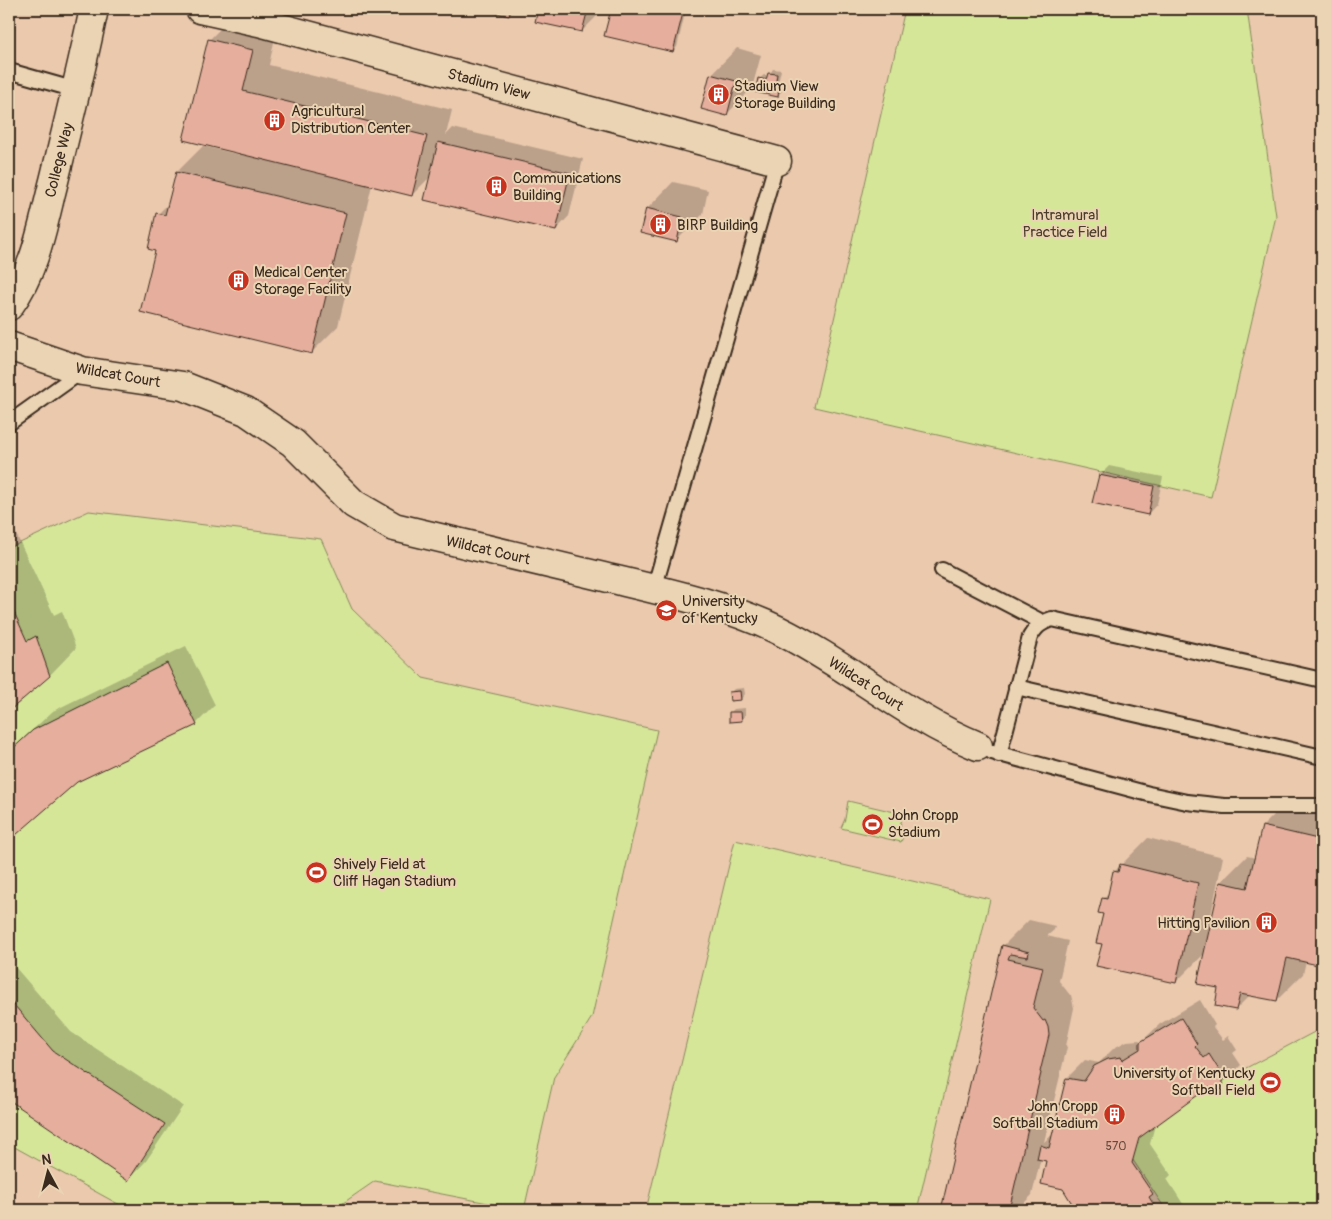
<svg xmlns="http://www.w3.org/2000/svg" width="1331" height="1219" font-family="Pangolin,sans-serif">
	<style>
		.built { fill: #eac9ad }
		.green { fill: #d6e699; stroke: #88885c }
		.shadow { fill: #0003; fill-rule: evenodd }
		.building { fill: #e6af9d; stroke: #3b2a1e }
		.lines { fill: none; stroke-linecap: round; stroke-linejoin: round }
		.lane-casing { stroke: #3b2a1e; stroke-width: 18 }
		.street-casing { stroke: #3b2a1e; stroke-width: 31 }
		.lane { stroke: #ebd4b4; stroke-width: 14 }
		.street { stroke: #ebd4b4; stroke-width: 28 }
		.labels { text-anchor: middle; stroke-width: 4; stroke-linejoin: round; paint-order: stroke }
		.number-label { font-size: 12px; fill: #664b3e }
		.street-label { font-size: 15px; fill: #3b2a1e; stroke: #ebd4b4 }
		.poi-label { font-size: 15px; fill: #3b2a1e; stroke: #ebd4b4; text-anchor: start }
		.park-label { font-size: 15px; fill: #4a3d2a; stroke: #ebd4b4 }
	</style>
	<rect width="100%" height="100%" fill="#ebd4b4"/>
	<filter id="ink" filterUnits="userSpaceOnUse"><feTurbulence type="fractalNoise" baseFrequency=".02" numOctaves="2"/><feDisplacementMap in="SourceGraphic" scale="10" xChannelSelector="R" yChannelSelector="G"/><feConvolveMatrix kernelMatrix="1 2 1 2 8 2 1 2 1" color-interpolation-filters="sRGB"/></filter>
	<g filter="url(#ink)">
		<rect class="built" x="9" y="9" width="1313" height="1201"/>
		<g class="green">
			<polygon points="905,9 1247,9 1276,216 1211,497 814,407"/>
			<polygon points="89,511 321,539 352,609 423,678 657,730 592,1017 554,1077 524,1210 375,1181 333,1210 129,1210 9,1144 9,548"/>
			<polygon points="848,801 903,814 898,835 903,837 901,842 841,828 845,819"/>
			<polygon points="735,840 990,899 917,1210 646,1210"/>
			<polygon points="1322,1028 1322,1210 1166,1210 1117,1136"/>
		</g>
		<g class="shadow">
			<polygon points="483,9 515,9 509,15"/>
			<polygon points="539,9 604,9 582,31 536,21"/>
			<polygon points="612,9 686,9 677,47 673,51 606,35"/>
			<polygon points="235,14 278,24 269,65 452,110 446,135 453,128 583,159 569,216 556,230 431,176 412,195 372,185 338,326 311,353 157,250 158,214 170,202 177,172 203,146 240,155 209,40"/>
			<polygon points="737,48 761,55 752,88 726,115 711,75"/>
			<polygon points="773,69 781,70 778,83 783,84 782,91 777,96 759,79 764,75 768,76"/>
			<polygon points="673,182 708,190 703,214 676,241 647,209"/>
			<polygon points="1109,466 1163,477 1157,504 1148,514 1094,502 1100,475"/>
			<polygon points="9,519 54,615 62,611 76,648 50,675 9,709"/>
			<polygon points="186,646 215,705 196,724 77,781 9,839 9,744 13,748 53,711"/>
			<polygon points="744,688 745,694 741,699 730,693 734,689"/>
			<polygon points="745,708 745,716 741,720 730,713 734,709"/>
			<polygon points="1289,800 1322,808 1322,965 1306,961 1303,974 1277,1000 1250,995 1236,1009 1220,987 1205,953 1176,982 1103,943 1105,913 1103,899 1109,892 1114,872 1148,838 1223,857 1211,915 1213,915 1221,882 1247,856 1256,858 1263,826"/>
			<path d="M 1029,920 L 1055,926 L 1054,930 L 1047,936 L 1068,941 L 1059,981 L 1070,995 L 1071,995 L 1074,1008 L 1066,1046 L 1067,1047 L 1044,1142 L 1054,1133 L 1067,1078 L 1085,1060 L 1099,1063 L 1114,1048 L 1127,1041 L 1139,1040 L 1141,1042 L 1160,1024 L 1200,1000 L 1215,1025 L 1213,1027 L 1223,1040 L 1228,1036 L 1237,1050 L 1233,1053 L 1241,1065 L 1223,1083 L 1210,1085 L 1155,1125 L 1150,1144 L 1171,1175 L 1167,1179 L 1187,1210 L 1077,1210 L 1048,1160 L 1041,1158 L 1032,1195 L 1017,1210 L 942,1210 L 1003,946 ZM 1213,1066 L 1220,1077 L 1217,1077 L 1211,1067 Z"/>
			<polygon points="9,960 71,1032 183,1106 146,1161 128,1180 9,1098"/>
		</g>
		<g class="building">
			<polygon points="478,9 511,9 509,16"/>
			<polygon points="538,9 588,9 582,32 535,22"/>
			<polygon points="611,9 684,9 673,52 604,36"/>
			<polygon points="208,39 253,50 243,91 427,136 412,196 183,140"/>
			<polygon points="768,73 777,74 775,87 779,88 778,97 755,92 758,78 766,80"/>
			<polygon points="710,74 736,81 727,116 701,109"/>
			<polygon points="438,142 570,173 556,231 424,200"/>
			<polygon points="176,172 346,213 312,354 140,312 155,251 148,249 156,213 165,215"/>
			<polygon points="646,208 682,217 677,242 640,233"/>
			<polygon points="1099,475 1154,486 1148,515 1092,503"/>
			<polygon points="9,601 27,641 36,636 50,676 9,711"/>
			<polygon points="167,663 197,725 77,782 9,841 9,752 33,730"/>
			<polygon points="740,691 741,700 730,701 729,692"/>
			<polygon points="729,712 741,712 742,721 729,722"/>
			<polygon points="1262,826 1322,840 1322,966 1287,958 1277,1001 1240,994 1236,1010 1215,1006 1218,988 1197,984 1220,882 1247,888"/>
			<polygon points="1120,864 1198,883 1176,983 1096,966 1102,944 1096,943 1103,914 1098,913 1102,898 1107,899 1113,871 1118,872"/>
			<polygon points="1002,945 1029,952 1028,957 1010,954 1008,959 1043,967 1033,1008 1043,1021 1045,1020 1048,1027 1049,1035 1040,1072 1041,1073 1009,1210 941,1210"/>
			<polygon points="9,999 53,1051 165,1124 128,1181 9,1100"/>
			<polygon points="1181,1018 1197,1044 1195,1046 1204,1058 1209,1054 1219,1070 1215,1072 1224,1084 1212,1091 1209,1087 1139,1138 1132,1163 1153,1194 1149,1197 1157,1210 1076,1210 1063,1189 1041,1184 1046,1161 1037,1159 1040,1145 1049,1148 1066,1078 1084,1081 1094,1066 1108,1059 1121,1057 1122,1060 1140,1049 1140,1042"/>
		</g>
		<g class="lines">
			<defs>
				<g id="lane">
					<polyline points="9,71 76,90"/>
					<polyline points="9,423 82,371"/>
					<polyline points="942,570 1042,622"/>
					<polyline points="654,589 777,161"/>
					<polyline points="1016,687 1322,757"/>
					<polyline points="992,752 1149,794 1187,802 1224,806 1322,806"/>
					<path d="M 999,755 L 1030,637 C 1036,627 1040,623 1052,619 L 1322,680"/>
				</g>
				<g id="street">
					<polyline points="200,9 259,22 777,161"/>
					<path d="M 9,306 C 36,270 43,223 54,181 C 68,124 82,66 94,9"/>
					<path d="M 9,346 L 82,371 L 183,386 L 246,411 L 293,443 L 354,504 L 394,527 C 464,544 534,561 604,577 C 662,591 724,604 778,630 C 847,664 906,717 978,746"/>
				</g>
			</defs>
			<use href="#lane" class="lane-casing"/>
			<use href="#street" class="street-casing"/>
			<use href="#lane" class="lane"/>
			<use href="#street" class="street"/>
		</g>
	</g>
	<defs>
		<symbol id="building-disc" viewBox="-11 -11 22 22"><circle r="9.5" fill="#c8321e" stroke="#ebd4b4"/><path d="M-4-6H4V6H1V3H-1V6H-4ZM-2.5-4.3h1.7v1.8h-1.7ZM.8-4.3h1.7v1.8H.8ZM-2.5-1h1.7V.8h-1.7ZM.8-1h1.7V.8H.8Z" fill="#fff"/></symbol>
		<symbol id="university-disc" viewBox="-11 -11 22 22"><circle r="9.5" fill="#c8321e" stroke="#ebd4b4"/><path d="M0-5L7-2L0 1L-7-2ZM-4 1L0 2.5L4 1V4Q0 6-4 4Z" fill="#fff"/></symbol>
		<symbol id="stadium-disc" viewBox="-11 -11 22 22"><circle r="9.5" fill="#c8321e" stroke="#ebd4b4"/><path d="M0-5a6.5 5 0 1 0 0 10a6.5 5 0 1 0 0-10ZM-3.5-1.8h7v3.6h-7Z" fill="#fff"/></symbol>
	</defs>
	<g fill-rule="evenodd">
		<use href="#building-disc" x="706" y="82" width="25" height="25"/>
		<use href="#building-disc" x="262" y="108" width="25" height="25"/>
		<use href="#building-disc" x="484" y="174" width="25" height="25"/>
		<use href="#building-disc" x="648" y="212" width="25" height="25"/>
		<use href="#building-disc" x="226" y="268" width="25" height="25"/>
		<use href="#university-disc" x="654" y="598" width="25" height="25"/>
		<use href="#stadium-disc" x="860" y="812" width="25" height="25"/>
		<use href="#stadium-disc" x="304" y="860" width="25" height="25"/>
		<use href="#building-disc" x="1254" y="910" width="25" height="25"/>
		<use href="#stadium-disc" x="1258" y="1070" width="25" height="25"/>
		<use href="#building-disc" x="1102" y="1102" width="25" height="25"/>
	</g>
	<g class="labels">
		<g class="number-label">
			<text x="1116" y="1150">570</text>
		</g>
		<g class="street-label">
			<text transform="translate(489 84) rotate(15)" y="5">Stadium View</text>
			<text transform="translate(59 160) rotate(-76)" y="5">College Way</text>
			<text transform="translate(118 375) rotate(10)" y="5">Wildcat Court</text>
			<text transform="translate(488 550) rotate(13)" y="5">Wildcat Court</text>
			<text transform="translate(866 684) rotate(33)" y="5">Wildcat Court</text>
		</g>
		<g class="poi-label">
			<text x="734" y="91">Stadium View<tspan x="734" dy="17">Storage Building</tspan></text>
			<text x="291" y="116">Agricultural<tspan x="291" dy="17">Distribution Center</tspan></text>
			<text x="513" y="183">Communications<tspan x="513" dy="17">Building</tspan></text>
			<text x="677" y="230">BIRP Building</text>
			<text x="254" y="277">Medical Center<tspan x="254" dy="17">Storage Facility</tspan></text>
			<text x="682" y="606">University<tspan x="682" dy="17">of Kentucky</tspan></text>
			<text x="888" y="820">John Cropp<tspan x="888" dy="17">Stadium</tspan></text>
			<text x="333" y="869">Shively Field at<tspan x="333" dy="17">Cliff Hagan Stadium</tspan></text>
			<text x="1250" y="928" text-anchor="end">Hitting Pavilion</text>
			<text x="1255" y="1078" text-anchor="end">University of Kentucky<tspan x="1255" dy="17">Softball Field</tspan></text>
			<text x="1098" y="1111" text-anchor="end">John Cropp<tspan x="1098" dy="17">Softball Stadium</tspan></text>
		</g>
		<g class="park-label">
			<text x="1065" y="220">Intramural<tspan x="1065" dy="17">Practice Field</tspan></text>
		</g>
	</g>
	<rect width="1331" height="1219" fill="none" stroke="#ebd4b4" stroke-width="30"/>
	<rect x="15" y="15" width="1301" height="1189" fill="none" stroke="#3b2a1e" stroke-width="2" filter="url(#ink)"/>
	<g transform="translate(48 1172) rotate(353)" stroke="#ebd4b4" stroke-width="4" paint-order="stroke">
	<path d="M0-4L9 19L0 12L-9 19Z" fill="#3b2a1e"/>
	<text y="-8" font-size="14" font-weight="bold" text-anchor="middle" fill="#3b2a1e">N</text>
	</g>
</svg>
